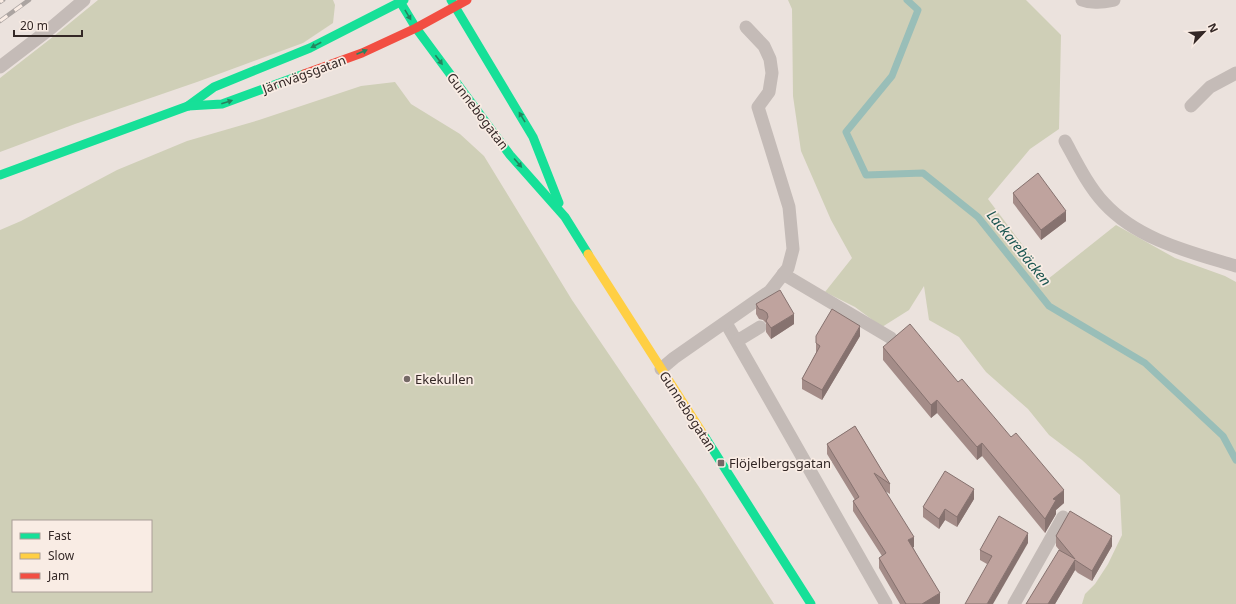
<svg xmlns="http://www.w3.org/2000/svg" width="1236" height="604" font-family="'Noto Sans',sans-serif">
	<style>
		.green { fill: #cfcfb7; fill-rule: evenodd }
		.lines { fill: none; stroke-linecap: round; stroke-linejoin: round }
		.stream { stroke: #99beb8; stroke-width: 7 }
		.lane { stroke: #c4bbb7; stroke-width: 13 }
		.fast { stroke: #16e098; stroke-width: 9 }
		.slow { stroke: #ffcf43; stroke-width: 9 }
		.jam { stroke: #f24e42; stroke-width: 9 }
		.rail-casing { stroke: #aba4a1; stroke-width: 4.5 }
		.rail { stroke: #f9ece4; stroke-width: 3; stroke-dasharray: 9; stroke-linecap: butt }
		.wall { fill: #a48c88 }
		.shaded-wall { fill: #86726f }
		.building { fill: #bfa39e; stroke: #86726f }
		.oneway { fill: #25845f }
		.poi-dot { fill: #746966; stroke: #f9ece4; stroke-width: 1.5 }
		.labels { text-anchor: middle; stroke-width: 3.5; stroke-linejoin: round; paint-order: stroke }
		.street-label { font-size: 13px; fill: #342826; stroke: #f9ece4 }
		.poi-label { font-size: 13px; fill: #342826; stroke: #f9ece4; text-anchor: start }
		.water-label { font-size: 14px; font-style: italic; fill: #1b5651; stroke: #f9ece4 }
	</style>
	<rect width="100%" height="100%" fill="#ebe2dd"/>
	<g class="green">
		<polygon points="98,0 333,0 335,5 333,23 303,43 197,82 75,124 0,152 0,78 54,36"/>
		<polygon points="788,0 1026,0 1061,35 1059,129 1030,149 988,199 1048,279 1116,225 1175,258 1225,276 1236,282 1236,604 1082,604 1085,594 1095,584 1108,564 1122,535 1120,495 1082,460 1049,435 1028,409 986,372 959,337 929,320 924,286 909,310 882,327 855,307 825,292 852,258 831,220 801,151 793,96 792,9"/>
		<path d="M 395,82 L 411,104 L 460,134 L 484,156 L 572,300 L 699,487 L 774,604 L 0,604 L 0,230 L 21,221 L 117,170 L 187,141 L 259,120 L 361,86 ZM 13,521 L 151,521 L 151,591 L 13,591 Z"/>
	</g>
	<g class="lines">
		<polyline class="stream" points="907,0 918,10 892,76 846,132 866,175 923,173 978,217 1049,306 1145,363 1223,436 1236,460"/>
		<g class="lane">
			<path d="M 1082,0 C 1092,4 1103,2 1114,0"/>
			<polyline points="0,67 51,28 84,0"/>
			<polyline points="1191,106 1210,87 1236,73"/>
			<path d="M 1065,141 C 1076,161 1088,186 1104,203 C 1138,240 1190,252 1236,266"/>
			<polyline points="783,274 891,338"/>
			<polyline points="726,323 886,604"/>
			<polyline points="737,341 760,327"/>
			<polyline points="661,369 674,358 770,291 788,268 793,249 789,207 758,107 769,92 772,73 770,59 764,46 746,27"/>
			<polyline points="1014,604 1063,517"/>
		</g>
		<g class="fast">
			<polyline points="399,0 416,28 510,155 565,217 588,254"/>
			<polyline points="451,0 533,137 559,203"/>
			<polyline points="188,106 214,87 310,48 404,0"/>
			<polyline points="0,175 188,106 222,104 304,74"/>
			<polyline points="703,434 811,604"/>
		</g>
		<polyline class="slow" points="588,254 703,434"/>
		<polyline class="jam" points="304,74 362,53 416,28 467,0"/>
		<defs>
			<g id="rail">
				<polyline points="0,2 3,0"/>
				<polyline points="0,21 29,0"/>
			</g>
		</defs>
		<use href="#rail" class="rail-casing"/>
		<use href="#rail" class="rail"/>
	</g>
	<g class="wall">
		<polygon points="1013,193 1066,221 1041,240 1013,203"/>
		<polygon points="756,304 794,324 771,339 766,332 766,323 763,320 759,319 756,314"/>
		<polygon points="816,336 860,336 822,400 802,389 802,379 816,353"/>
		<polygon points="883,347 958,382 1064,503 1056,510 1056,514 1045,533 982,456 977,460 937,413 931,418 883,360"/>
		<polygon points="855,426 890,484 890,494 885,491 914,547 913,547 940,603 939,604 900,604 879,568 879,558 882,556 853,511 853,501 855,500 827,454 827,444"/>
		<polygon points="974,499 957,527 945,520 939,529 923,517 923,507"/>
		<polygon points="1056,536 1112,546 1092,581 1078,573 1075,570 1055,604 1026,604 1060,551 1056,546"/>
		<polygon points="1028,543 987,564 980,560 980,550"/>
	</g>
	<g class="shaded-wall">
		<polygon points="1066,211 1066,221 1041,240 1041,230"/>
		<polygon points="794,314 794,324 771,339 771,328"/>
		<polygon points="860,326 860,336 822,400 822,390"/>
		<polygon points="937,400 937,413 931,418 931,405"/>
		<polygon points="982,443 982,456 977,460 977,447"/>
		<polygon points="974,489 974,499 957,527 957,517"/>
		<polygon points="1064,490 1064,503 1056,510 1056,514 1045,533 1045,519 1053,499"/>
		<polygon points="945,509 945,520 939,529 939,519"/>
		<polygon points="1028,533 1028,543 993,604 987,604"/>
		<polygon points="1112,536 1112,546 1092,581 1092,571"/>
		<polygon points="914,537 914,547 908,550 908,540"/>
		<polygon points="1075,560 1075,570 1055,604 1048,604"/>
		<polygon points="940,593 940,603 939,604 922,604"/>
	</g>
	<g class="building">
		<polygon points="1038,173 1066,211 1041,230 1013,193"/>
		<polygon points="780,290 794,314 771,328 766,321 768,317 767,313 763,310 759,309 756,304"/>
		<polygon points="832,309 860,326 822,390 802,379 820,346 816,343 816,336"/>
		<polygon points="910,324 958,382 962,379 1011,437 1016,433 1064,490 1053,499 1056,500 1045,519 982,443 977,447 937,400 931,405 883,347"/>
		<polygon points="855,426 890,484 874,473 914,537 908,540 940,593 922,604 906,604 879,558 886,553 853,501 859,497 827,444"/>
		<polygon points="945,471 974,489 957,517 945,509 939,519 923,507"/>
		<polygon points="1070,511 1112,536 1092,571 1078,562 1075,560 1048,604 1026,604 1059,550 1075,559 1056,536"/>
		<polygon points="999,516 1028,533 987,604 965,604 992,556 980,550"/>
	</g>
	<defs><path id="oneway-solid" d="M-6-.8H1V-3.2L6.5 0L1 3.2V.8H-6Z"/></defs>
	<g class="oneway">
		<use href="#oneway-solid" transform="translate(408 15) rotate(59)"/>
		<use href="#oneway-solid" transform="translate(316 45) rotate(152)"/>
		<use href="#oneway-solid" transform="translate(362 52) rotate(-23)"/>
		<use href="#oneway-solid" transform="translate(439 60) rotate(53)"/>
		<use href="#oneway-solid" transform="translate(227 102) rotate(-18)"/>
		<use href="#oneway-solid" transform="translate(522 117) rotate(-121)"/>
		<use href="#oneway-solid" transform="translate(518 163) rotate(49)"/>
	</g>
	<g class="poi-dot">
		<circle cx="407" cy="379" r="4"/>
		<rect x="717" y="459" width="8" height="8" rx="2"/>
	</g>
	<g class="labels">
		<g class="street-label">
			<text transform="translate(304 74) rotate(-20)" y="5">Järnvägsgatan</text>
			<text transform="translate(478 111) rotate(53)" y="5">Gunnebogatan</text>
			<text transform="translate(688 411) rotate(57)" y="5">Gunnebogatan</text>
		</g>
		<g class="poi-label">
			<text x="415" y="384">Ekekullen</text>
			<text x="729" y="468">Flöjelbergsgatan</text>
		</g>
		<g class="water-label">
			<text transform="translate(1019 248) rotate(51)" y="5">Lackarebäcken</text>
		</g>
	</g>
	<rect x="12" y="520" width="140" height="72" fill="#f9ece4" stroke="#aa9e98"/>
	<rect x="20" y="533" width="20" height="6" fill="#16e098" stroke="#aa9e98"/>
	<text x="48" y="540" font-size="12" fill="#342826">Fast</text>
	<rect x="20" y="553" width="20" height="6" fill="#ffcf43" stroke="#aa9e98"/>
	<text x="48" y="560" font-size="12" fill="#342826">Slow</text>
	<rect x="20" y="573" width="20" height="6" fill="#f24e42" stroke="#aa9e98"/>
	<text x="48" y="580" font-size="12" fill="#342826">Jam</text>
	<g transform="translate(1204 32) rotate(65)" stroke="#f9ece4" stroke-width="3" paint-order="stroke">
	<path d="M0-3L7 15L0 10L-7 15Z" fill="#342826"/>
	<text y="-6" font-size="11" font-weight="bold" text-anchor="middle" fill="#342826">N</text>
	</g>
	<path d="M14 30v6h68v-6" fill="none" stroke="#342826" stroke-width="2"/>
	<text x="20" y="30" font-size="12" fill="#342826" stroke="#f9ece4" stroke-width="3" paint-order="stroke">20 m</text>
</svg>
